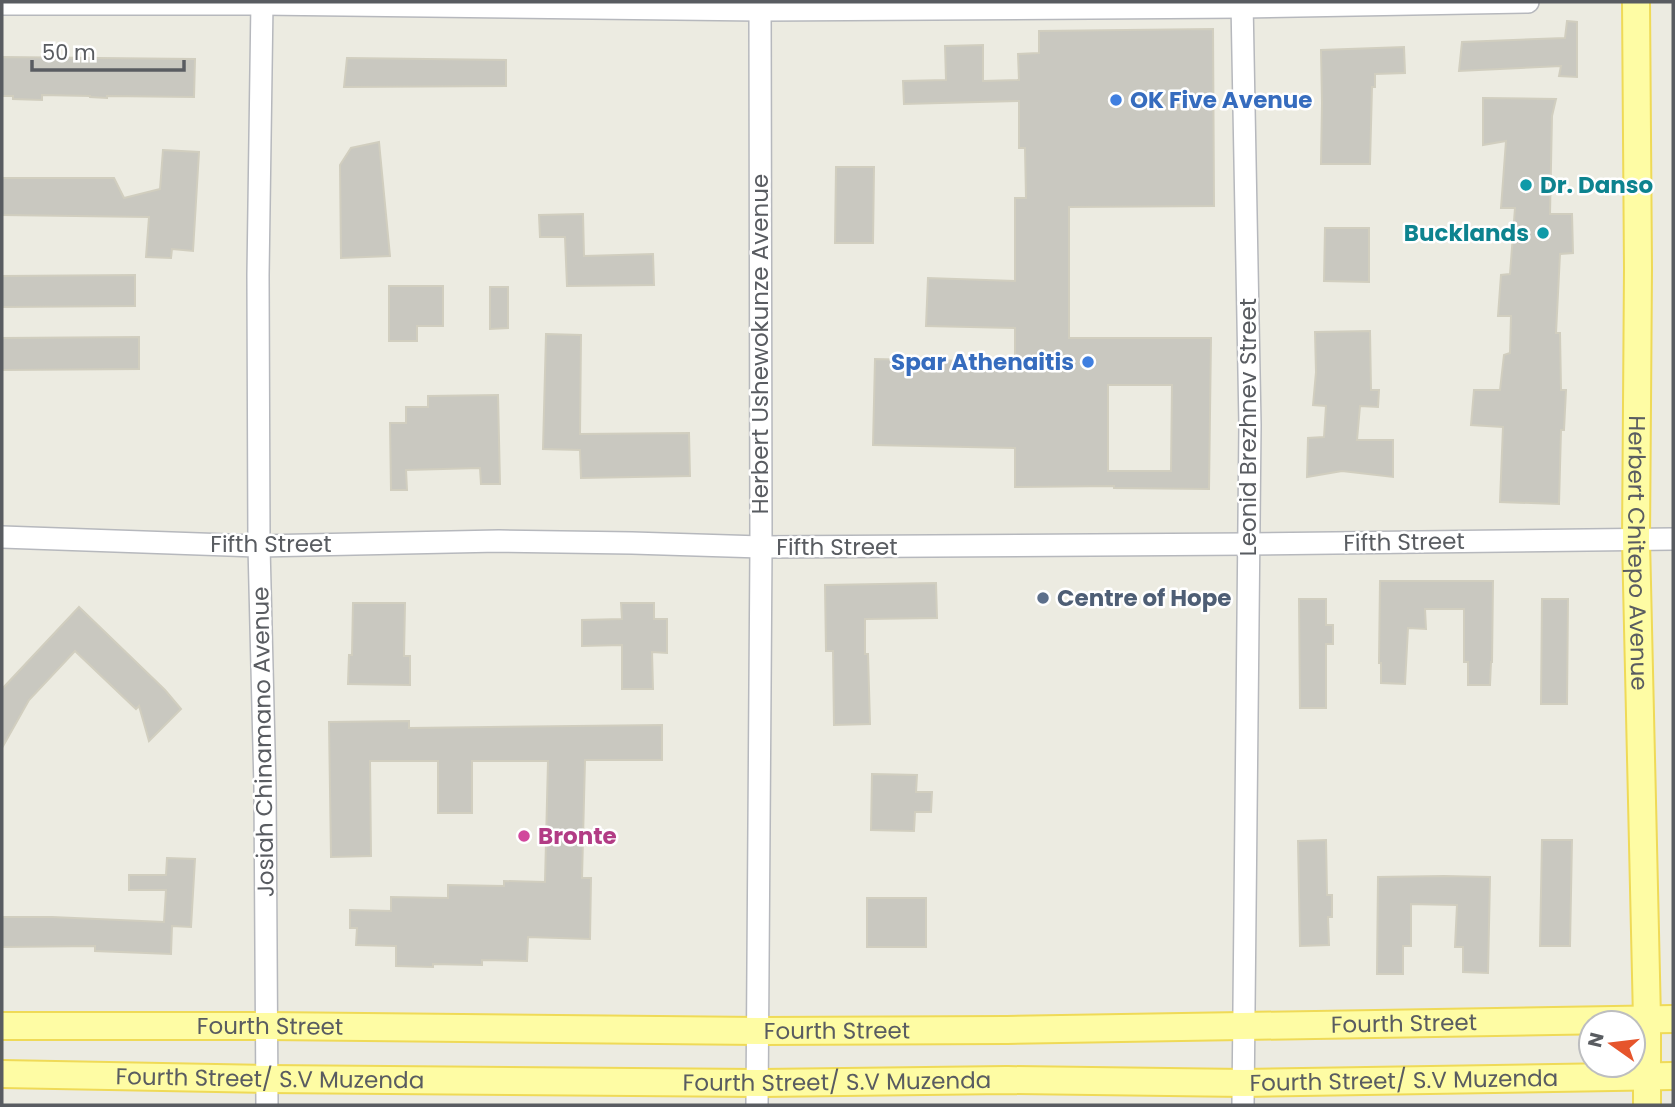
<svg xmlns="http://www.w3.org/2000/svg" width="1675" height="1107" font-family="Poppins,sans-serif">
	<style>
		.building { fill: #c9c8c0; stroke: #d1cebf; stroke-width: 2; fill-rule: evenodd }
		.lines { fill: none; stroke-linecap: round; stroke-linejoin: round }
		.minor-casing { stroke: #b6b8bd; stroke-width: 24 }
		.major-casing { stroke: #efda57; stroke-width: 30 }
		.minor { stroke: #fff; stroke-width: 21 }
		.major { stroke: #fefca4; stroke-width: 26 }
		.shop-dot { fill: #3f7fe0; stroke: #fff; stroke-width: 2.5 }
		.culture-dot { fill: #0f9aa8; stroke: #fff; stroke-width: 2.5 }
		.service-dot { fill: #5c6f8a; stroke: #fff; stroke-width: 2.5 }
		.hotel-dot { fill: #d1479c; stroke: #fff; stroke-width: 2.5 }
		.labels { text-anchor: middle; stroke-width: 5; stroke-linejoin: round; paint-order: stroke }
		.shop-label { font-size: 23px; font-weight: bold; fill: #366cbe; stroke: #fff; text-anchor: start }
		.culture-label { font-size: 23px; font-weight: bold; fill: #0d838f; stroke: #fff; text-anchor: start }
		.street-label { font-size: 23px; fill: #595c61; stroke: #fff }
		.service-label { font-size: 23px; font-weight: bold; fill: #4e5e75; stroke: #fff; text-anchor: start }
		.hotel-label { font-size: 23px; font-weight: bold; fill: #b23c85; stroke: #fff; text-anchor: start }
	</style>
	<rect width="100%" height="100%" fill="#ecebe1"/>
	<g class="building">
		<polygon points="1567,21 1577,22 1577,77 1559,76 1561,66 1459,71 1462,42 1565,38"/>
		<path d="M 1213,29 L 1214,206 L 1069,207 L 1069,338 L 1211,338 L 1209,489 L 1114,488 L 1114,486 L 1015,487 L 1015,448 L 873,445 L 875,359 L 1015,362 L 1015,328 L 926,326 L 928,278 L 1015,281 L 1015,198 L 1026,198 L 1025,148 L 1019,148 L 1019,101 L 904,104 L 903,81 L 946,80 L 945,46 L 983,45 L 983,81 L 1019,80 L 1018,54 L 1039,53 L 1039,31 ZM 1108,385 L 1172,385 L 1171,471 L 1108,471 Z"/>
		<polygon points="1404,47 1405,73 1375,74 1375,87 1372,87 1370,164 1321,164 1322,103 1321,50"/>
		<polygon points="2,57 195,59 194,97 107,96 107,98 90,97 90,96 42,95 42,100 13,99 13,96 2,96"/>
		<polygon points="347,58 506,60 506,86 344,87"/>
		<polygon points="1483,98 1556,99 1552,116 1550,214 1572,214 1573,253 1560,254 1556,333 1560,333 1561,390 1566,390 1564,430 1561,430 1559,504 1500,502 1503,427 1471,425 1474,390 1500,390 1504,355 1510,353 1511,316 1498,316 1501,275 1510,274 1515,208 1501,208 1506,141 1483,145"/>
		<polygon points="379,142 390,256 341,258 340,165 351,148"/>
		<polygon points="163,150 199,152 193,251 172,249 171,258 146,257 149,217 2,215 2,178 114,178 124,198 160,189"/>
		<polygon points="836,167 874,167 873,243 835,243"/>
		<polygon points="583,214 584,256 653,254 654,285 567,286 565,237 540,237 539,215"/>
		<polygon points="1325,228 1369,228 1369,282 1324,281"/>
		<polygon points="135,275 135,306 2,307 2,276"/>
		<polygon points="389,286 443,286 443,326 417,326 417,341 389,341"/>
		<polygon points="490,287 508,287 508,328 490,329"/>
		<polygon points="1370,331 1371,390 1379,390 1378,407 1360,406 1357,440 1393,440 1393,477 1342,471 1307,477 1308,438 1324,437 1326,406 1313,405 1316,372 1315,332"/>
		<polygon points="546,334 581,335 580,434 689,433 690,476 581,478 580,450 543,449"/>
		<polygon points="139,337 139,369 2,370 2,338"/>
		<polygon points="498,395 500,484 481,484 480,468 406,470 407,490 391,490 390,423 406,423 406,407 428,407 428,396"/>
		<polygon points="1380,581 1493,581 1492,662 1491,662 1490,685 1468,685 1468,662 1464,662 1464,609 1425,609 1426,629 1408,628 1405,684 1381,683 1381,663 1379,663"/>
		<polygon points="936,583 937,618 865,619 865,654 868,654 870,724 834,725 833,651 826,651 825,585"/>
		<polygon points="1299,599 1326,599 1326,625 1333,625 1333,644 1326,644 1326,708 1300,708"/>
		<polygon points="1542,599 1568,599 1567,704 1541,704"/>
		<polygon points="353,603 405,603 404,656 410,656 410,685 348,684 349,655 352,655"/>
		<polygon points="621,603 654,603 654,619 667,619 667,653 652,652 653,689 622,689 622,645 582,646 582,620 622,619"/>
		<polygon points="79,607 165,690 181,709 149,741 139,706 136,709 75,651 29,700 2,748 2,689"/>
		<polygon points="409,721 409,728 662,725 662,760 585,760 582,878 591,878 590,939 528,937 527,961 482,960 482,965 433,964 433,967 396,966 396,946 356,945 357,928 350,928 350,910 391,911 391,897 448,898 448,885 504,886 504,881 545,882 548,761 472,761 472,813 438,813 438,761 370,761 371,856 331,857 329,722"/>
		<polygon points="872,774 917,775 916,792 932,792 931,812 915,812 914,831 871,830"/>
		<polygon points="1326,840 1327,895 1332,895 1332,917 1328,917 1329,945 1300,946 1298,841"/>
		<polygon points="1542,840 1572,840 1570,946 1540,946"/>
		<polygon points="167,858 195,859 191,927 172,926 171,954 95,951 95,946 2,947 2,917 52,917 164,922 166,890 129,890 129,875 166,875"/>
		<polygon points="1444,876 1490,877 1488,973 1463,972 1463,947 1455,947 1457,905 1411,904 1411,946 1403,946 1403,974 1377,974 1378,877"/>
		<rect x="867" y="898" width="59" height="49"/>
	</g>
	<g class="lines">
		<defs>
			<g id="minor">
				<polyline points="262,2 258,275 259,546 265,788 267,1105"/>
				<polyline points="1242,2 1250,425 1243,1105"/>
				<polyline points="2,4 262,4 760,10 1242,7 1528,2"/>
				<polyline points="2,537 259,546 499,541 632,543 761,547 1248,544 1673,539"/>
				<polyline points="757,1105 761,547 760,2"/>
			</g>
			<g id="major">
				<path id="s1" d="M 1636,2 L 1638,269 L 1636,540 L 1647,1019 L 1647,1105"/>
				<path id="s2" d="M 2,1026 L 268,1026 L 758,1031 L 1007,1030 L 1673,1019"/>
				<path id="s3" d="M 2,1074 L 267,1079 L 757,1083 L 1007,1080 L 1244,1083 L 1673,1076"/>
			</g>
		</defs>
		<use href="#minor" class="minor-casing"/>
		<use href="#major" class="major-casing"/>
		<use href="#minor" class="minor"/>
		<use href="#major" class="major"/>
	</g>
	<g class="shop-dot">
		<circle cx="1116" cy="100" r="7"/>
		<circle cx="1088" cy="362" r="7"/>
	</g>
	<g class="culture-dot">
		<circle cx="1526" cy="185" r="7"/>
		<circle cx="1543" cy="233" r="7"/>
	</g>
	<circle class="service-dot" cx="1043" cy="598" r="7"/>
	<circle class="hotel-dot" cx="524" cy="836" r="7"/>
	<g class="labels">
		<g class="shop-label">
			<text x="1130" y="108">OK Five Avenue</text>
			<text x="1074" y="370" text-anchor="end">Spar Athenaitis</text>
		</g>
		<g class="culture-label">
			<text x="1540" y="193">Dr. Danso</text>
			<text x="1529" y="241" text-anchor="end">Bucklands</text>
		</g>
		<g class="street-label">
			<text transform="translate(760 344) rotate(-90)" y="8">Herbert Ushewokunze Avenue</text>
			<text transform="translate(1248 427) rotate(-90)" y="8">Leonid Brezhnev Street</text>
			<text transform="translate(1404 542) rotate(-1)" y="8">Fifth Street</text>
			<text x="271" y="552">Fifth Street</text>
			<text x="837" y="555">Fifth Street</text>
			<text dy="8" stroke="none"><textPath href="#s1" startOffset="551">Herbert Chitepo Avenue</textPath></text>
			<text transform="translate(263 742) rotate(-91)" y="8">Josiah Chinamano Avenue</text>
			<text dy="8" stroke="none"><textPath href="#s2" startOffset="1402">Fourth Street</textPath></text>
			<text dy="8" stroke="none"><textPath href="#s2" startOffset="268">Fourth Street</textPath></text>
			<text dy="8" stroke="none"><textPath href="#s2" startOffset="835">Fourth Street</textPath></text>
			<text dy="8" stroke="none"><textPath href="#s3" startOffset="268">Fourth Street/ S.V Muzenda</textPath></text>
			<text dy="8" stroke="none"><textPath href="#s3" startOffset="1402">Fourth Street/ S.V Muzenda</textPath></text>
			<text dy="8" stroke="none"><textPath href="#s3" startOffset="835">Fourth Street/ S.V Muzenda</textPath></text>
		</g>
		<g class="service-label">
			<text x="1057" y="606">Centre of Hope</text>
		</g>
		<g class="hotel-label">
			<text x="538" y="844">Bronte</text>
		</g>
	</g>
	<rect width="1675" height="1107" fill="none" stroke="#595c61" stroke-width="7"/>
	<g transform="translate(1612 1044) rotate(284)"><circle r="33" fill="#ffffff" stroke="#bdbec0" stroke-width="2"/>
	<path d="M0-5L12 26L0 18L-12 26Z" fill="#e6552c"/>
	<text y="-10" font-size="19" font-weight="bold" text-anchor="middle" fill="#595c61">N</text>
	</g>
	<path d="M32 60v10h152v-10" fill="none" stroke="#595c61" stroke-width="3.5"/>
	<text x="42" y="60" font-size="21" fill="#595c61" stroke="#ffffff" stroke-width="5" paint-order="stroke">50 m</text>
</svg>
